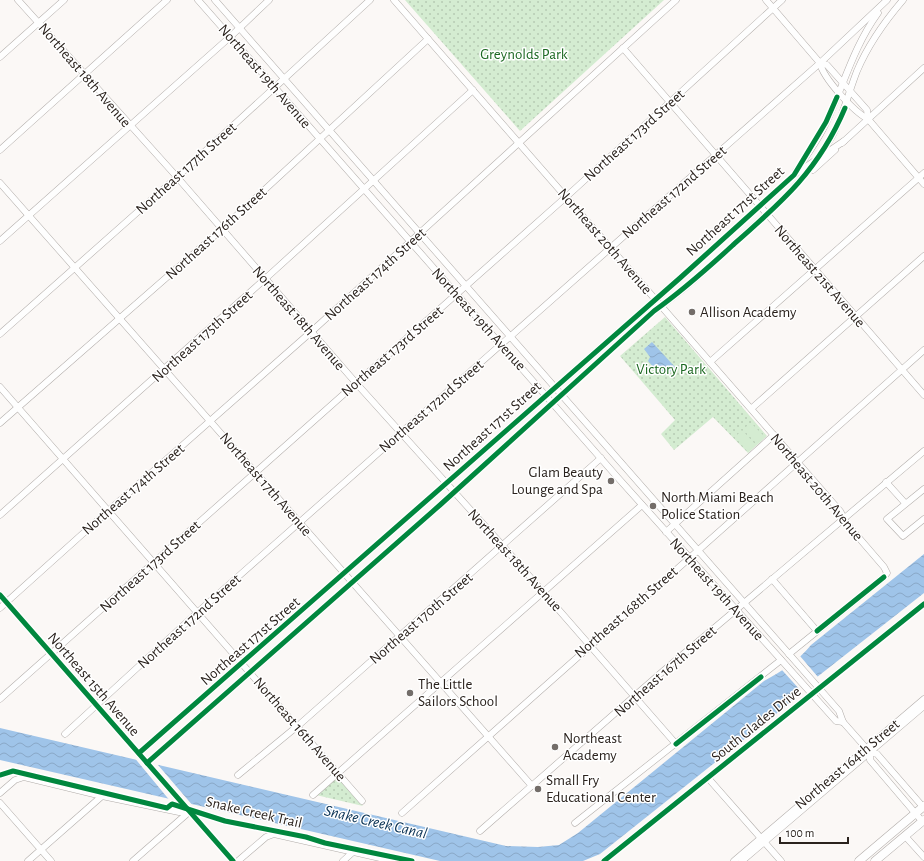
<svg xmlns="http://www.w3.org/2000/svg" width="924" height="861" font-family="'Alegreya Sans',sans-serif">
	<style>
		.park { fill: url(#park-dots) }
		.garden { fill: #d4ecd1 }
		.water { fill: url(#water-waves) }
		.pier { fill: #fbf8f6 }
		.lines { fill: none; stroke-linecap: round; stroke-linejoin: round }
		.minor-casing { stroke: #b1aca9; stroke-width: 7 }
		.major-casing { stroke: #b1aca9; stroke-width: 9 }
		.minor { stroke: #fefefe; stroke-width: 6 }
		.major { stroke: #fefefe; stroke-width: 8 }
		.cycleway-casing { stroke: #fff; stroke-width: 8 }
		.cycleway { stroke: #00873e; stroke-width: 5 }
		.poi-dot { fill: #736d69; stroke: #fff; stroke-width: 1.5 }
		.labels { text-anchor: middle; stroke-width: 3; stroke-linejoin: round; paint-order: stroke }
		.park-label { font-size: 15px; fill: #1b6821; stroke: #fff }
		.street-label { font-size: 15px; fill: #2a221d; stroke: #fff }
		.poi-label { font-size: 15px; fill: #2a221d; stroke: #fff; text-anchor: start }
		.water-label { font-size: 16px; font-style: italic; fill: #083154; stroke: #fff }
	</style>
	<defs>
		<pattern id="park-dots" width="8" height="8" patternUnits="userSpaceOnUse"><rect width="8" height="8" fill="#d4ecd1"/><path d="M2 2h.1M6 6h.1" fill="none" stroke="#b6cab3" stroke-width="1.8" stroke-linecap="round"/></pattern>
		<pattern id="water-waves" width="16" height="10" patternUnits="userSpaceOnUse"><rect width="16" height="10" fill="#9fc4e9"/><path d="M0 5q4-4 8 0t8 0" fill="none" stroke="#89a8c7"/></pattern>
	</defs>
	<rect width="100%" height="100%" fill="#fbf8f6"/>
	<g class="park">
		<polygon points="405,0 664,0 520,131"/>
		<polygon points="665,317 767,436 748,453 713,417 674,450 661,434 675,420 620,356"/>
		<polygon points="338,777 363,806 316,795"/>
	</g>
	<g class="garden">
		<polygon points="751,423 764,436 756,443 743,429"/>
		<polygon points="742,430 755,444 747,451 735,437"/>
	</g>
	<g class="water">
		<polygon points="652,342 675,367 666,375 659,368 656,370 648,361 650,357 644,349"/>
		<path d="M 924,554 L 924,593 L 798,692 L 791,702 L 600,854 L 583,861 L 440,861 L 0,760 L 0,728 L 506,846 L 538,847 L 559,845 L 578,833 L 764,681 C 782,671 798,661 811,645 Z"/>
	</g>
	<g class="pier">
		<polygon points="800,656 818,677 801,691 782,670"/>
		<polygon points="133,756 157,762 158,765 194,807 171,802"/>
	</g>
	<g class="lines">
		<defs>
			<g id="minor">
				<polyline points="18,0 177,177 356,383 503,546 676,744"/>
				<polyline points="198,0 619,479 836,721 843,722"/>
				<polyline points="215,0 839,711 843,722 866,748 870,752 877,754 924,808"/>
				<polyline points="394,0 840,511 847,524 884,567 887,573 884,577 789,654"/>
				<path d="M 766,0 L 820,63 C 823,78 854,112 868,119 L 924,184"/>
				<polyline points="623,48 924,395"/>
				<polyline points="0,57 64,0"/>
				<polyline points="820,63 827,65 867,110 868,119"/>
				<polyline points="842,143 924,68"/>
				<polyline points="0,150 167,0"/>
				<polyline points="813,170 835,150"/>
				<path d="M 796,171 C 807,155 819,139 827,121 C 844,84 854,46 878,13"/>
				<polyline points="0,183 532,786"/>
				<polyline points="0,241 230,37 269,0"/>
				<polyline points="0,334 177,177 370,0"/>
				<polyline points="710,362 924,173"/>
				<polyline points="0,387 362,801"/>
				<polyline points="752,408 924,256"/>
				<polyline points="0,423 222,229 428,39"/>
				<polyline points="886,482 905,503"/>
				<polyline points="924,489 887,519 903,536 924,519"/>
				<polyline points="0,515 265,279 473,90"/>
				<polyline points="666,532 774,435"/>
				<polyline points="772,579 817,631"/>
				<polyline points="0,595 233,861"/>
				<polyline points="0,608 108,511 311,332 676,0"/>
				<polyline points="0,699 566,197 782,0"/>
				<polyline points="65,734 198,612 820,63 887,0"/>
				<polyline points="870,752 870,760 922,821"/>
				<polyline points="139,753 680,278 794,175 844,141"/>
				<path d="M 147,763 L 440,505 L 654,311 C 683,291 709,267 735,243 C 771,211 806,181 831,138 C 843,117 848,94 857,71 C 868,45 885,21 903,0"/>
				<polyline points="238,775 300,724 601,458"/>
				<polyline points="708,778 781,861"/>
				<polyline points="0,793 15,780 24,777 102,796 179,812 189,812"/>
				<polyline points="313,795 642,505"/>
				<polyline points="0,803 51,861"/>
				<polyline points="402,813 924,350"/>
				<polyline points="575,823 781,660"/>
				<polyline points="480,831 661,673 924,451"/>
				<polyline points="905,836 924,857"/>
				<polyline points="28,861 102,796"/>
				<polyline points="133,861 189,812"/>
				<polyline points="238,861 266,837 274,834 393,861"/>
				<polyline points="343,861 353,852"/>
				<polyline points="604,861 924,604"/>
				<polyline points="734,861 924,699"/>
				<polyline points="742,861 924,706"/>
			</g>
			<g id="major">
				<polyline points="859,861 924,806"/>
				<polyline points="875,861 924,820"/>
			</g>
		</defs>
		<use href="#minor" class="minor-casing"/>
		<use href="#major" class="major-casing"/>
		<use href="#minor" class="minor"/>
		<use href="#major" class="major"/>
		<defs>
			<g id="cycleway">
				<polyline points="0,595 233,861"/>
				<polyline points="817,631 884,577"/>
				<polyline points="676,744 761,677"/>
				<polyline points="139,753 680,278 794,175 826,122 837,97"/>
				<path d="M 147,763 L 440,505 L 654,311 C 682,291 708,268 733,245 C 782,202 819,170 845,108"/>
				<polyline points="0,775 13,771 167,808 172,804 225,821 306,837 325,843 412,861"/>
				<polyline points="604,861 924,604"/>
			</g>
		</defs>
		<use href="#cycleway" class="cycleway-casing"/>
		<use href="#cycleway" class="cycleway"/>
	</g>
	<g class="poi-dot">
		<circle cx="692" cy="312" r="4"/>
		<circle cx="611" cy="481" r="4"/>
		<circle cx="653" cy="506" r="4"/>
		<circle cx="410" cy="693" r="4"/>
		<circle cx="555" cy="747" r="4"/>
		<circle cx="538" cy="789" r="4"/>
	</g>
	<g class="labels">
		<g class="park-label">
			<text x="524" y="59">Greynolds Park</text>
			<text x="671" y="374">Victory Park</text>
		</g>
		<g class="street-label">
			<text transform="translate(85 75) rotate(49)" y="5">Northeast 18th Avenue</text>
			<text transform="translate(265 76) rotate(49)" y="5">Northeast 19th Avenue</text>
			<text transform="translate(634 135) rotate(-42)" y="5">Northeast 173rd Street</text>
			<text transform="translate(186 168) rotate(-42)" y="5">Northeast 177th Street</text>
			<text transform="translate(674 192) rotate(-41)" y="5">Northeast 172nd Street</text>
			<text transform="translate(735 211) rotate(-42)" y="5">Northeast 171st Street</text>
			<text transform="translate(216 233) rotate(-42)" y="5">Northeast 176th Street</text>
			<text transform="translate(605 241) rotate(49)" y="5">Northeast 20th Avenue</text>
			<text transform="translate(375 274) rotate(-42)" y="5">Northeast 174th Street</text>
			<text transform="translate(820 276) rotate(49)" y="5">Northeast 21st Avenue</text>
			<text transform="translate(299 318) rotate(49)" y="5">Northeast 18th Avenue</text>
			<text transform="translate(479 319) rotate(48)" y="5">Northeast 19th Avenue</text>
			<text transform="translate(202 336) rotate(-42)" y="5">Northeast 175th Street</text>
			<text transform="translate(392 351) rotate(-41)" y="5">Northeast 173rd Street</text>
			<text transform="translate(431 406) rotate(-41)" y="5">Northeast 172nd Street</text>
			<text transform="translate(492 426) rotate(-42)" y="5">Northeast 171st Street</text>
			<text transform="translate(266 484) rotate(49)" y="5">Northeast 17th Avenue</text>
			<text transform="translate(817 487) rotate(50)" y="5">Northeast 20th Avenue</text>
			<text transform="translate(133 489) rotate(-41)" y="5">Northeast 174th Street</text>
			<text transform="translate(515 560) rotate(48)" y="5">Northeast 18th Avenue</text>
			<text transform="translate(150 566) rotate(-42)" y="5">Northeast 173rd Street</text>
			<text transform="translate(717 589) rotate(48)" y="5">Northeast 19th Avenue</text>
			<text transform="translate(626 612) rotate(-41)" y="5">Northeast 168th Street</text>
			<text transform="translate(421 618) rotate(-41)" y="5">Northeast 170th Street</text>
			<text transform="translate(189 621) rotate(-42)" y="5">Northeast 172nd Street</text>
			<text transform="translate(250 641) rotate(-41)" y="5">Northeast 171st Street</text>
			<text transform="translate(665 671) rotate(-41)" y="5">Northeast 167th Street</text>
			<text transform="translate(94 684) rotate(49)" y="5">Northeast 15th Avenue</text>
			<text transform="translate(756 724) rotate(-39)" y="5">South Glades Drive</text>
			<text transform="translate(300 729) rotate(49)" y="5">Northeast 16th Avenue</text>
			<text transform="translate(847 764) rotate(-40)" y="5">Northeast 164th Street</text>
			<text transform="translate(254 812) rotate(13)" y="5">Snake Creek Trail</text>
		</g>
		<g class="poi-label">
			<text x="700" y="317">Allison Academy</text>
			<text x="603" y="477" text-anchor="end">Glam Beauty<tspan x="603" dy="17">Lounge and Spa</tspan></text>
			<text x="661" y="502">North Miami Beach<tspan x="661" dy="17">Police Station</tspan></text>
			<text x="418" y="689">The Little<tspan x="418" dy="17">Sailors School</tspan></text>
			<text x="563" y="743">Northeast<tspan x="563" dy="17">Academy</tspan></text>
			<text x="546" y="785">Small Fry<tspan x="546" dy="17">Educational Center</tspan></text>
		</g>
		<g class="water-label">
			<text transform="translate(376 821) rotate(13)" y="6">Snake Creek Canal</text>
		</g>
	</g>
	<path d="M780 837v6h68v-6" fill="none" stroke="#2a221d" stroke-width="2"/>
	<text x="786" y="837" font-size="12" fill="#2a221d" stroke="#ffffff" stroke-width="3" paint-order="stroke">100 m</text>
</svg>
